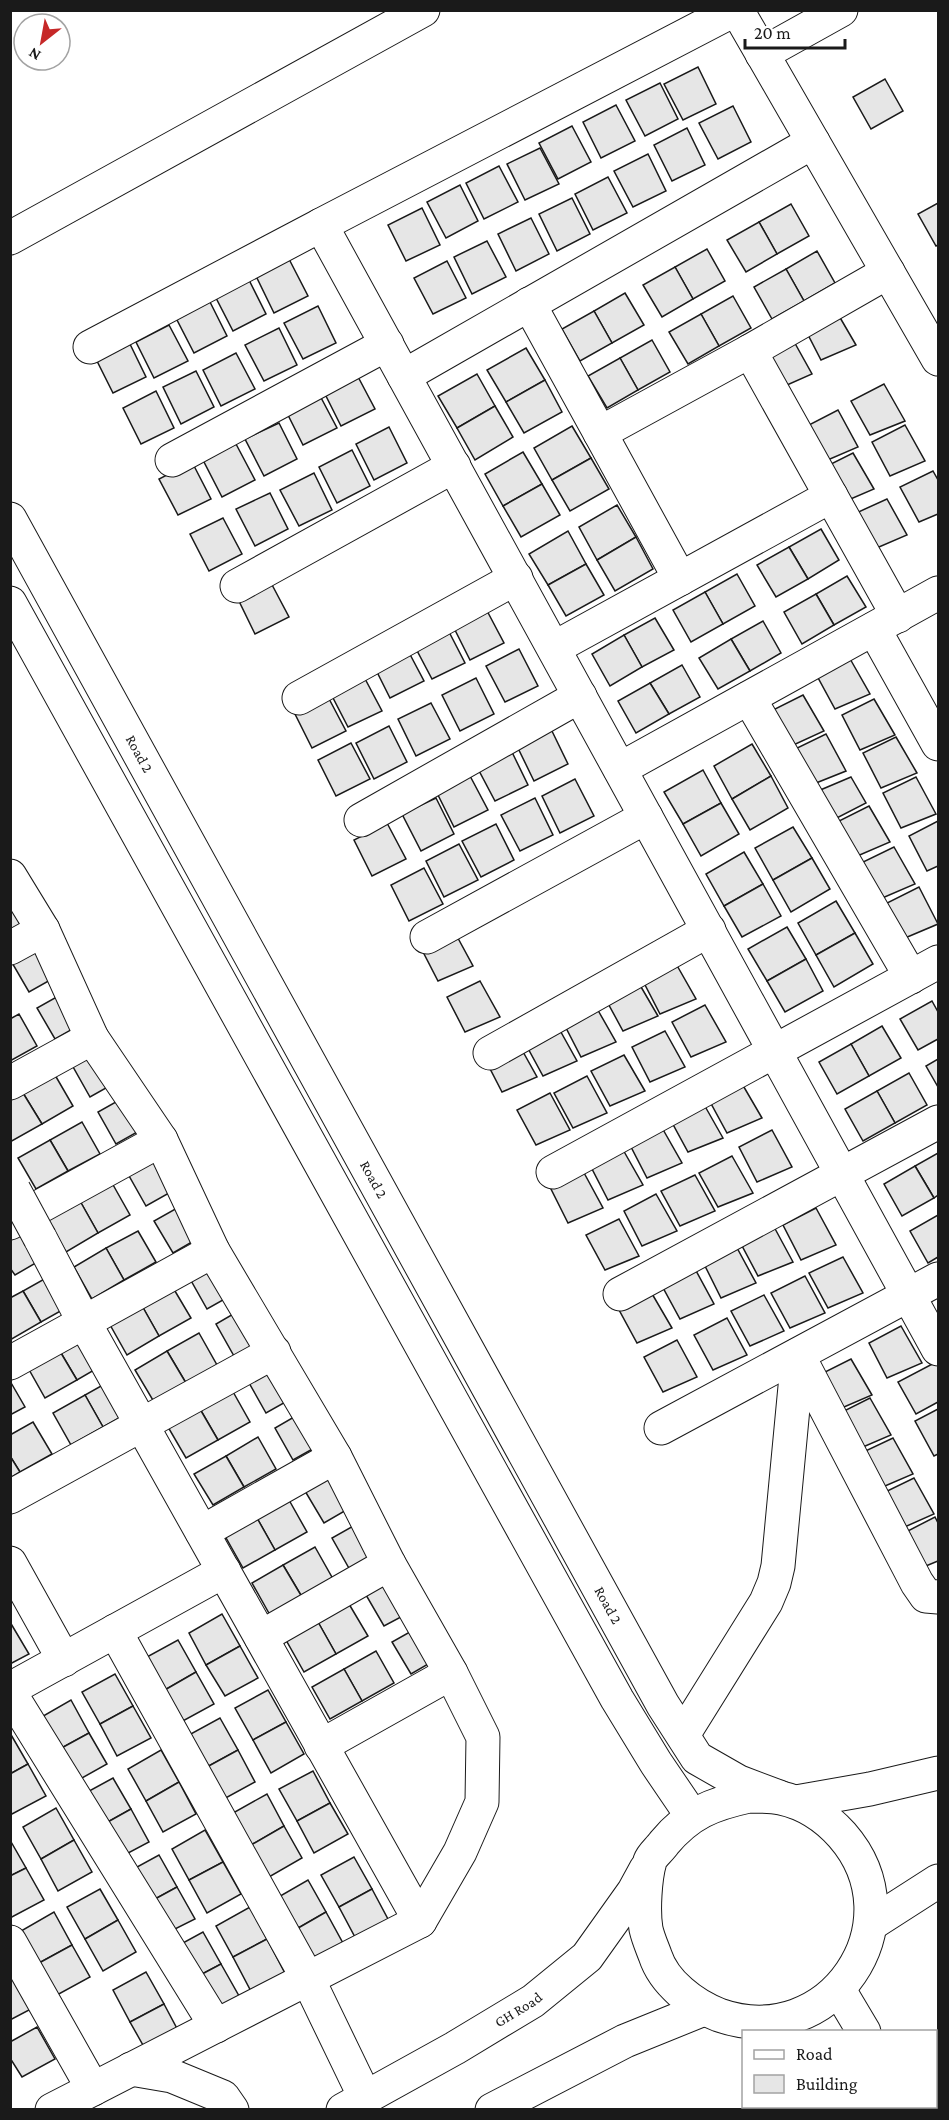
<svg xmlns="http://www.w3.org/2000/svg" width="949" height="2120" font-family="'Crimson Pro',serif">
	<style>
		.building { fill: #e6e6e6; stroke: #1a1a1a; stroke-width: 1.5 }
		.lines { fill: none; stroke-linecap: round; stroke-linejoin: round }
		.minor-casing { stroke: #1a1a1a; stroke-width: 35 }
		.major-casing { stroke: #1a1a1a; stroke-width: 35 }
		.minor { stroke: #fff; stroke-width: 33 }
		.major { stroke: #fff; stroke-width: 33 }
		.minor-bridge-casing { stroke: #1a1a1a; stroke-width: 35; stroke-linecap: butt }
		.minor-bridge { stroke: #fff; stroke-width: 33 }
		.labels { text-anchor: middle; stroke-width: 4.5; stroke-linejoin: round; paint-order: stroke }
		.street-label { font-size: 15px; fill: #1a1a1a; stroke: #fff }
	</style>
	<rect width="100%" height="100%" fill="#fff"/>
	<g class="building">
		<polygon points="698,67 716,104 683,120 664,84"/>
		<polygon points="885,79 903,111 871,129 853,97"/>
		<polygon points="660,83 678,119 645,136 626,100"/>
		<polygon points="616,105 635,141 601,158 583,122"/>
		<polygon points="733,106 751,142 718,159 699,123"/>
		<polygon points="572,126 591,162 558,179 539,143"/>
		<polygon points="687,128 705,165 672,181 654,145"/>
		<polygon points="540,148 559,184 525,200 507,164"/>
		<polygon points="648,154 666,191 633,207 614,171"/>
		<polygon points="499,166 518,202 484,219 466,183"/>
		<polygon points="608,177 627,213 593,230 575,194"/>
		<polygon points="460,185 478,221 446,238 427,202"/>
		<polygon points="572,198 590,234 557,251 539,214"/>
		<polygon points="938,203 938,245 936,246 918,214"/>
		<polygon points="791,204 809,236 777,254 759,222"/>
		<polygon points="422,208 440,245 406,261 388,225"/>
		<polygon points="531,218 549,254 516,271 498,234"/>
		<polygon points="759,222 777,254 746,272 727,240"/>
		<polygon points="487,241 506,277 472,294 454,257"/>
		<polygon points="707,249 725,281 693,299 675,267"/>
		<polygon points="817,251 835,283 804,301 786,269"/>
		<polygon points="289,259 308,296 274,313 256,276"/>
		<polygon points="447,261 466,298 433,314 414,278"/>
		<polygon points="675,267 693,299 662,317 643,285"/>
		<polygon points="786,269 804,301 772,319 754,287"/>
		<polygon points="248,278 266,314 233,331 214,294"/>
		<polygon points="625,293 644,325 612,343 594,311"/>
		<polygon points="733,296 751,328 719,346 701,314"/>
		<polygon points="209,300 227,336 194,353 175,316"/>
		<polygon points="318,306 336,343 303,359 284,323"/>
		<polygon points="835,309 856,345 821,360 803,325"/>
		<polygon points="594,311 612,343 580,361 562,329"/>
		<polygon points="701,314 719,346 688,364 669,332"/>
		<polygon points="169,325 188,361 154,378 136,342"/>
		<polygon points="279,328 297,365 264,381 245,345"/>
		<polygon points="792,338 812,374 778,389 759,354"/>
		<polygon points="128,340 146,377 113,393 95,357"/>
		<polygon points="652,340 670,372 638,390 620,358"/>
		<polygon points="526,348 545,380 506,402 487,370"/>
		<polygon points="236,353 255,389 221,406 203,370"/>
		<polygon points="620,358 638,390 607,408 588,376"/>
		<polygon points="196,371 214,407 181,424 163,387"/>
		<polygon points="356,373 375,409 341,426 323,390"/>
		<polygon points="477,374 495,406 457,428 438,396"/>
		<polygon points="545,380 562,412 524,433 506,402"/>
		<polygon points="884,384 905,421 870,435 851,401"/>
		<polygon points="156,391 174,428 141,444 123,408"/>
		<polygon points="318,392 337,428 303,445 285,409"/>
		<polygon points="495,406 513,437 475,460 457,428"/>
		<polygon points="838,410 858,447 823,462 805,427"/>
		<polygon points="279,423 297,459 264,476 245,439"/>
		<polygon points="905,425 925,461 890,476 872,442"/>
		<polygon points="572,426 591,458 552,480 534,448"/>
		<polygon points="389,427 407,463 374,480 356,444"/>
		<polygon points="236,444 255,480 222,497 203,460"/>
		<polygon points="352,450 370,486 337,503 319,467"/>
		<polygon points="523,452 542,484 503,506 485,474"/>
		<polygon points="853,453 874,489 839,504 821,469"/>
		<polygon points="591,458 609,489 570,511 552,480"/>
		<polygon points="192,462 211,499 178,515 159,479"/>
		<polygon points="933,471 938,480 938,514 919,522 900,487"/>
		<polygon points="314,473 332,510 299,526 280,490"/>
		<polygon points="542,484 560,515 521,537 503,506"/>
		<polygon points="270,493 288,529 255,546 236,509"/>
		<polygon points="887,499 907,535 872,550 854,514"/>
		<polygon points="617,505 636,537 597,560 579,527"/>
		<polygon points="223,518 242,554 209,571 190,534"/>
		<polygon points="821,529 839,560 808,579 789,547"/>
		<polygon points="568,531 586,564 548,585 529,554"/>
		<polygon points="636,537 653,569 615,591 597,560"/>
		<polygon points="789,547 808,579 776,597 757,565"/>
		<polygon points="586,564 604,595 566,616 548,585"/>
		<polygon points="737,574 755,606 723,624 705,592"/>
		<polygon points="847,576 866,607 834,625 816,594"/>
		<polygon points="270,581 289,617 255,634 237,597"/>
		<polygon points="705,592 723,624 691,642 673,610"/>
		<polygon points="816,594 834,625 802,644 784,612"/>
		<polygon points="485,607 504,643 470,660 452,624"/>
		<polygon points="655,618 674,650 642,667 624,635"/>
		<polygon points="763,621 781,653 750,671 731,639"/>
		<polygon points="446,626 465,663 432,679 413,643"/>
		<polygon points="624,635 642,667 610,686 592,654"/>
		<polygon points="731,639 750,671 718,689 699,658"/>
		<polygon points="405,645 424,681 390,698 372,662"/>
		<polygon points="519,649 538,686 505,702 486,666"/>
		<polygon points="849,657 870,694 835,709 816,674"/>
		<polygon points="682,665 700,697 669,714 650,683"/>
		<polygon points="363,675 382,711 348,727 330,692"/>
		<polygon points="476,678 494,714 460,731 442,695"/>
		<polygon points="650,683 669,714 636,733 618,701"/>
		<polygon points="327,695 346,731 312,748 294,712"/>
		<polygon points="803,695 824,731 789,747 771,711"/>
		<polygon points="874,699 895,735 860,750 842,715"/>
		<polygon points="431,703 450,739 416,756 398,719"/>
		<polygon points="389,726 407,762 374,779 356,743"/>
		<polygon points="550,727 568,764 534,781 516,744"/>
		<polygon points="826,734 846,771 811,785 793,750"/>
		<polygon points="896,737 917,773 881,788 863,753"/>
		<polygon points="351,743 370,779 336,796 318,760"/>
		<polygon points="752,744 771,776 732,799 714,766"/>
		<polygon points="510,748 528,785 495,801 476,765"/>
		<polygon points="703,770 721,803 683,824 664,792"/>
		<polygon points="469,774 488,810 454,827 436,791"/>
		<polygon points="771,776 788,808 750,830 732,799"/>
		<polygon points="851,777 866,803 831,821 818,791"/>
		<polygon points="916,777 936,814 901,828 883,793"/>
		<polygon points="575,779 594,816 560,833 542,796"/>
		<polygon points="436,798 454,834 421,851 402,814"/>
		<polygon points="535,798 553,835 520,851 501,815"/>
		<polygon points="721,803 739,834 701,856 683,824"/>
		<polygon points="869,806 890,842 855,857 837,822"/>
		<polygon points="938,821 938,866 927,871 909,836"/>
		<polygon points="387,823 406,859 372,876 354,840"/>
		<polygon points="496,824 514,860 481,877 462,841"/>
		<polygon points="793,827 812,858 773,880 755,848"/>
		<polygon points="459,844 478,880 444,897 426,861"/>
		<polygon points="894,847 915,884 880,899 861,863"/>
		<polygon points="744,852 763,884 724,906 706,874"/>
		<polygon points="812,858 830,889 791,912 773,880"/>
		<polygon points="424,868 443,904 409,921 391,885"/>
		<polygon points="763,884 781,916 742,937 724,906"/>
		<polygon points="919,887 938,924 905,938 887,903"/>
		<polygon points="10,888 30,919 10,930"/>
		<polygon points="836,901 855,933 816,955 798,923"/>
		<polygon points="787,927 806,959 767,981 748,949"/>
		<polygon points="453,929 473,966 438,981 420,946"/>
		<polygon points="855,933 873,964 834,987 816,955"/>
		<polygon points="43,942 61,974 29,992 11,961"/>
		<polygon points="806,959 823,991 785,1012 767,981"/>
		<polygon points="675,962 696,999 660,1014 642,979"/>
		<polygon points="637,980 658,1016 623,1031 604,996"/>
		<polygon points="480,981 500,1017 465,1032 447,997"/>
		<polygon points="69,990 87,1021 55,1039 37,1008"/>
		<polygon points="932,1001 938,1012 938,1039 918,1050 900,1019"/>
		<polygon points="595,1005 616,1042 581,1057 563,1022"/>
		<polygon points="705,1005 726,1042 691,1057 672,1022"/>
		<polygon points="19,1014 37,1046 10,1061 10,1019"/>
		<polygon points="557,1025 577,1061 543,1076 524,1041"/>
		<polygon points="882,1026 901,1058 869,1076 851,1044"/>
		<polygon points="665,1031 685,1067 650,1082 632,1047"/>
		<polygon points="517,1041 537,1077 502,1092 484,1057"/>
		<polygon points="851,1044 869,1076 837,1094 819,1062"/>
		<polygon points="103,1047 122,1079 90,1097 72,1065"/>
		<polygon points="624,1055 645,1091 610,1106 591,1071"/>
		<polygon points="938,1059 938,1087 926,1066"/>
		<polygon points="909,1073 927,1105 895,1123 877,1091"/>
		<polygon points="55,1075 73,1106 42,1124 23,1093"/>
		<polygon points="587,1076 607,1113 573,1128 554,1093"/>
		<polygon points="741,1082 762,1118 727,1133 708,1098"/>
		<polygon points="877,1091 895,1123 863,1141 845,1109"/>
		<polygon points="23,1093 42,1124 10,1142 10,1100"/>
		<polygon points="550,1093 570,1130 536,1145 517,1110"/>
		<polygon points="130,1094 148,1126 116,1144 98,1112"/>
		<polygon points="702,1101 723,1138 688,1152 669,1117"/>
		<polygon points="82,1122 100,1154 68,1171 50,1140"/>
		<polygon points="661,1126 682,1163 647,1178 629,1143"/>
		<polygon points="772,1130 792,1167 757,1182 739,1147"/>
		<polygon points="50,1140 68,1171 36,1189 18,1158"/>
		<polygon points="622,1148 643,1185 608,1200 590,1165"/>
		<polygon points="938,1153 938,1195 934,1198 915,1166"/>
		<polygon points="160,1156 178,1188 146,1206 128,1174"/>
		<polygon points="732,1156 753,1193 718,1207 699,1173"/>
		<polygon points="915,1166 934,1198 902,1216 884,1184"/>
		<polygon points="583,1171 603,1208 568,1223 550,1187"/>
		<polygon points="695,1175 715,1211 680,1226 661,1191"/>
		<polygon points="112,1183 130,1215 98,1233 80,1201"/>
		<polygon points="656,1194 677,1231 642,1246 624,1211"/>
		<polygon points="80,1201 98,1233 66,1252 48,1220"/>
		<polygon points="186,1203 204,1235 173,1253 154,1221"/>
		<polygon points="816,1208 836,1245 801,1260 783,1225"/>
		<polygon points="938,1215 938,1257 928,1263 910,1231"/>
		<polygon points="619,1219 639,1256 605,1270 586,1235"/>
		<polygon points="773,1225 793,1262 758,1276 740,1242"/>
		<polygon points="28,1226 46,1257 15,1275 10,1268 10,1236"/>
		<polygon points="138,1231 156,1262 124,1280 106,1248"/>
		<polygon points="736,1246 756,1283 721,1298 703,1262"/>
		<polygon points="106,1248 124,1280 92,1299 74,1267"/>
		<polygon points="843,1257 863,1293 828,1308 809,1273"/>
		<polygon points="221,1259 239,1291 207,1309 189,1277"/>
		<polygon points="694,1267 714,1304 680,1319 661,1284"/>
		<polygon points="55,1273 73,1304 41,1322 23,1291"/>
		<polygon points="805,1276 825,1313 790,1328 771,1293"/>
		<polygon points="172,1286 191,1318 159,1336 141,1304"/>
		<polygon points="23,1291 41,1322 10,1340 10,1298"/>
		<polygon points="651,1292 672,1328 637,1343 618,1308"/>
		<polygon points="764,1295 784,1331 750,1346 731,1311"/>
		<polygon points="141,1304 159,1336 127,1355 109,1323"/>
		<polygon points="247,1306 266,1338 234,1356 216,1324"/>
		<polygon points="727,1318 747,1355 713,1370 694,1335"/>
		<polygon points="901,1326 922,1363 887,1378 869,1343"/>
		<polygon points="90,1330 108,1362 77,1380 58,1348"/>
		<polygon points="199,1333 217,1365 186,1383 167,1351"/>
		<polygon points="677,1340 697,1377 663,1392 644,1357"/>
		<polygon points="58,1348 77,1380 45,1398 27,1366"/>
		<polygon points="167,1351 186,1383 154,1402 135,1370"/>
		<polygon points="851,1359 872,1395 837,1410 819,1375"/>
		<polygon points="938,1361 938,1402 916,1414 898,1382"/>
		<polygon points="280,1363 298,1395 266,1413 248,1381"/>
		<polygon points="117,1377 135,1409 103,1427 85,1395"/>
		<polygon points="10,1381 25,1407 10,1415"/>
		<polygon points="232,1390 250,1422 218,1440 200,1409"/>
		<polygon points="85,1395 103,1427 71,1445 53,1413"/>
		<polygon points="870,1398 891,1435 856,1450 838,1414"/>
		<polygon points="200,1409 218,1440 186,1458 168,1427"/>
		<polygon points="938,1409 938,1454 934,1456 915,1421"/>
		<polygon points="306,1410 325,1442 293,1460 275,1428"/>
		<polygon points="33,1422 52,1454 20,1472 10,1456 10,1435"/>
		<polygon points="258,1437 276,1469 244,1487 226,1456"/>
		<polygon points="893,1438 913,1474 878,1489 859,1454"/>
		<polygon points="10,1456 20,1472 10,1478"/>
		<polygon points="226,1456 244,1487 213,1505 194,1474"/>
		<polygon points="337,1473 355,1505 324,1523 305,1491"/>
		<polygon points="914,1478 934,1514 900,1529 881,1494"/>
		<polygon points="289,1500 307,1532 275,1550 257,1518"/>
		<polygon points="935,1517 938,1523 938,1561 921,1568 902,1534"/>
		<polygon points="257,1518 275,1550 243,1568 225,1536"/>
		<polygon points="364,1520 382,1552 350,1570 332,1538"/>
		<polygon points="315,1547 333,1579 302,1597 283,1565"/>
		<polygon points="283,1565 302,1597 270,1615 252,1583"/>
		<polygon points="398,1577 416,1609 384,1626 366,1595"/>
		<polygon points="349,1604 368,1636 336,1654 318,1622"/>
		<polygon points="222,1614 240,1646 206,1665 189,1633"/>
		<polygon points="10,1622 29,1654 10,1664"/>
		<polygon points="318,1622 336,1654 304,1672 286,1640"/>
		<polygon points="424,1624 442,1656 411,1674 392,1642"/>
		<polygon points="178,1640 196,1672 163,1691 145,1658"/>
		<polygon points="240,1646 258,1678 225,1696 206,1665"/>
		<polygon points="376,1651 394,1683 362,1701 344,1669"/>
		<polygon points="344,1669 362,1701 330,1719 312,1687"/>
		<polygon points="196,1672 214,1704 181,1722 163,1691"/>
		<polygon points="115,1674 133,1706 100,1724 82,1692"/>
		<polygon points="268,1690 286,1722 253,1740 235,1708"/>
		<polygon points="71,1700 89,1733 56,1751 38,1719"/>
		<polygon points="133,1706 151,1738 117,1756 100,1724"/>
		<polygon points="220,1718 238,1750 205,1768 187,1736"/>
		<polygon points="286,1722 304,1754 271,1773 253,1740"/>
		<polygon points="10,1733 28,1764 10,1774"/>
		<polygon points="89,1733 107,1764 73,1783 56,1751"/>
		<polygon points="161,1750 179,1782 146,1801 128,1769"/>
		<polygon points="238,1750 255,1782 222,1800 205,1768"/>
		<polygon points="28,1764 46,1796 12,1814 10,1811 10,1774"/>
		<polygon points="313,1771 330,1803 297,1821 279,1789"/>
		<polygon points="113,1778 131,1809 97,1828 80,1796"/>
		<polygon points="179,1782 196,1814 163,1832 146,1801"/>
		<polygon points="267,1794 284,1826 251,1845 233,1813"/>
		<polygon points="330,1803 348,1834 314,1853 297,1821"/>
		<polygon points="56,1808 74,1840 41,1859 23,1827"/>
		<polygon points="131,1809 149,1842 115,1860 97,1828"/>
		<polygon points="284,1826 302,1858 269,1877 251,1845"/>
		<polygon points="205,1830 223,1862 189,1880 172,1849"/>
		<polygon points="10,1840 26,1868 10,1876"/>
		<polygon points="74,1840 92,1872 58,1891 41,1859"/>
		<polygon points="159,1855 177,1887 144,1905 126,1873"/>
		<polygon points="354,1857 372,1889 339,1907 321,1875"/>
		<polygon points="223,1862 241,1894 207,1913 189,1880"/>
		<polygon points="26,1868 44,1900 10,1918 10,1876"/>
		<polygon points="308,1880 326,1912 293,1931 275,1899"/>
		<polygon points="177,1887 195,1919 161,1936 144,1905"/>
		<polygon points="100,1889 118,1920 85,1939 67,1907"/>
		<polygon points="372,1889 389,1921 356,1939 339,1907"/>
		<polygon points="250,1907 267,1939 233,1957 216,1926"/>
		<polygon points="54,1912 72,1945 39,1963 21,1931"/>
		<polygon points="326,1912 344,1945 310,1963 293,1931"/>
		<polygon points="118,1920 136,1952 103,1971 85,1939"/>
		<polygon points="203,1932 221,1964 187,1982 170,1950"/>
		<polygon points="267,1939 288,1979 254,1997 233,1957"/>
		<polygon points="72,1945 90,1977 57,1995 39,1963"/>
		<polygon points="221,1964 243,2003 209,2022 187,1982"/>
		<polygon points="146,1972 164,2004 130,2022 113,1990"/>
		<polygon points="13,1977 31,2009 10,2020 10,1979"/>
		<polygon points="164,2004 181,2036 148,2054 130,2022"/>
		<polygon points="37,2027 55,2059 22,2077 10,2058 10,2042"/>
	</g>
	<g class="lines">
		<defs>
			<g id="minor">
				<polyline points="734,10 321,225 938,1349"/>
				<polyline points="737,10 938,359"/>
				<polyline points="762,54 841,10"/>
				<polyline points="10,238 423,10"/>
				<polyline points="529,304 600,433 750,351 898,616"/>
				<polyline points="90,347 321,225"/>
				<polyline points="750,351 888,272"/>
				<polyline points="404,376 813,142"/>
				<polyline points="600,433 680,579"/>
				<polyline points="172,460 387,344"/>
				<path id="s1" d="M 10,519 L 663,1705 L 697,1758 L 739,1782 L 779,1797"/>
				<polyline points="237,586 454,466"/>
				<polyline points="10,603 617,1699 656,1763 692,1816"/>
				<polyline points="874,629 938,744"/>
				<polyline points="554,648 831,496"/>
				<polyline points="299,698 516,578"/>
				<polyline points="749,698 911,977"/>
				<polyline points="620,769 938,593"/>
				<polyline points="361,820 580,696"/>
				<polyline points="10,876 43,930 92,1038 161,1140 213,1251 335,1457 389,1564 451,1673 483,1737 482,1802 460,1852 420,1921 52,2110"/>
				<polyline points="427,937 646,817"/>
				<polyline points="10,948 43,930"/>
				<polyline points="490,1053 709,930"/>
				<polyline points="10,1083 92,1038"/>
				<polyline points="553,1172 938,962"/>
				<polyline points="10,1223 161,1140"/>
				<polyline points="40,1238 84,1322 420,1921"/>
				<polyline points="620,1294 938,1122"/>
				<polyline points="798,1355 917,1583 926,1596 938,1597"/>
				<polyline points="10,1363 213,1251"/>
				<polyline points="661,1428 938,1279"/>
				<polyline points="10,1497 274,1352"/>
				<polyline points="202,1532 335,1457"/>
				<polyline points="10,1563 64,1660"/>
				<polyline points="115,1631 308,1979 365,2097"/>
				<polyline points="261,1637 389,1564"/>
				<polyline points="10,1689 224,1571"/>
				<polyline points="10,1693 216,2026"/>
				<polyline points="683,1735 766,1602 774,1583 778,1566 798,1355"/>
				<polyline points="321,1746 451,1673"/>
				<polyline points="10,1942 93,2089"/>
				<polyline points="839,1990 864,2032"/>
				<polyline points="131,2069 172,2076 223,2097 232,2110"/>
				<polyline points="869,2106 871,2110"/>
				<polyline points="910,2106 912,2110"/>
			</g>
			<g id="major">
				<path d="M 749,1796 C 759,1796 771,1796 781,1798 C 804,1803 826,1817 842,1835 C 919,1923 830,2054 719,2015 C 693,2005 664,1983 655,1955 C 652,1947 648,1938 646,1929 C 643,1911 645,1878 650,1861 C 652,1855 660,1849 664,1843 C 689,1813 712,1804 749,1796 Z"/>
				<polyline points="796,1802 870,1789 938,1773"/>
				<polyline points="871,1924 938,1881"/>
				<path id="s2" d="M 343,2110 L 455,2048 L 533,2001 L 587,1957 L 634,1891 L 646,1869"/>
				<polyline points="492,2110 625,2041 704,2009"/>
			</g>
		</defs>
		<use href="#minor" class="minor-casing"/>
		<use href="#major" class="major-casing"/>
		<use href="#minor" class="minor"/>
		<use href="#major" class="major"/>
		<defs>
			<polyline id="minor-bridge" points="14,1190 40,1238"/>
		</defs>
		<use href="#minor-bridge" class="minor-bridge-casing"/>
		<use href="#minor-bridge" class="minor-bridge"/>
	</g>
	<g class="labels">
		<g class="street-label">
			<text dy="5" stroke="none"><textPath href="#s1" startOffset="268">Road 2</textPath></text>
			<text dy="5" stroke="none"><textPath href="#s1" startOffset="754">Road 2</textPath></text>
			<text dy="5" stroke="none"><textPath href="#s1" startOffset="1240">Road 2</textPath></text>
			<text dy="5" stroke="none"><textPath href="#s2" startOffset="202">GH Road</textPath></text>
		</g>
	</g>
	<rect width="949" height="2120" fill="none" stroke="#1a1a1a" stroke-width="24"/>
	<rect x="742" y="2030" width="195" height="78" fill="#ffffff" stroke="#a3a3a3" stroke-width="1.5"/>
	<rect x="754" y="2050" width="30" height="9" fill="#ffffff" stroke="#a3a3a3" stroke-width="1.5"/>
	<text x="796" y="2060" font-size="18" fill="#1a1a1a">Road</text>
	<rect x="754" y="2075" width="30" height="18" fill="#e6e6e6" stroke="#a3a3a3" stroke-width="1.5"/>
	<text x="796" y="2090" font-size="18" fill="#1a1a1a">Building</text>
	<g transform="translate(42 42) rotate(211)"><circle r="28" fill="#ffffff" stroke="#a3a3a3" stroke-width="1.5"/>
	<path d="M0-4.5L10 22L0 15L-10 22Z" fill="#c62828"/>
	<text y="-9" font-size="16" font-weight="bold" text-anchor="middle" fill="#1a1a1a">N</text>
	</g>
	<path d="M745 39v9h100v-9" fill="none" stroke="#1a1a1a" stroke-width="3"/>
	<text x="754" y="39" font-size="18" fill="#1a1a1a" stroke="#ffffff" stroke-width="4.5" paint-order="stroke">20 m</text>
</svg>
